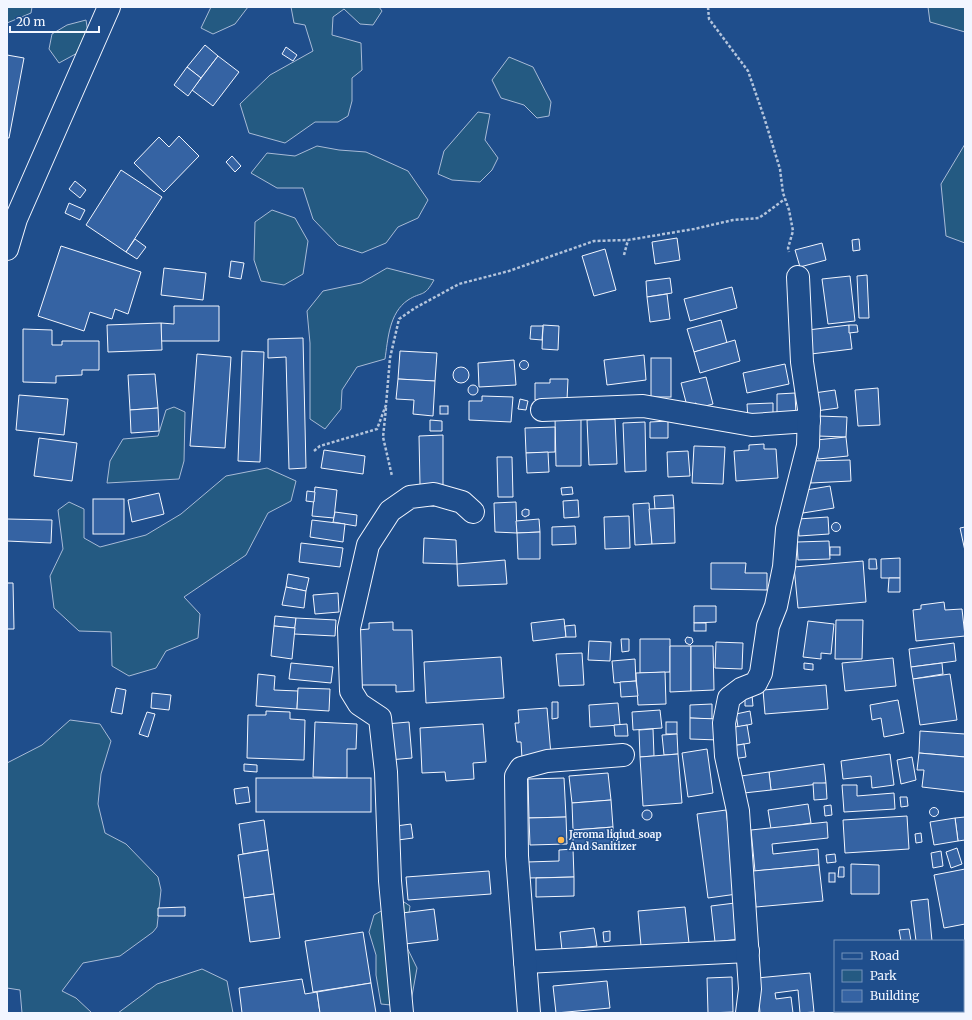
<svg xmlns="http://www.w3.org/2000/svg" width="972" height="1020" font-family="Merriweather,serif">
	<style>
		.green { fill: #245a82; stroke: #a8bbd7 }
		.building { fill: #3563a3; stroke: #f2f6ff }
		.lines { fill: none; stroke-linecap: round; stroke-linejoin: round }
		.minor-casing { stroke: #f2f6ff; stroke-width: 24 }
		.path { stroke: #b3c4dc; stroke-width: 2.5; stroke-dasharray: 3 2; stroke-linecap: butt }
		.minor { stroke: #1f4e8c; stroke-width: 22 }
		.poi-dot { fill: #ffb74d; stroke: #1f4e8c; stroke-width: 1.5 }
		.labels { text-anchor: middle; stroke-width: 3; stroke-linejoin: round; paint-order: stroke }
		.poi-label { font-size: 10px; font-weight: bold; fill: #f2f6ff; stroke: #1f4e8c; text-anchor: start }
	</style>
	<rect width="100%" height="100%" fill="#1f4e8c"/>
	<g class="green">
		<polygon points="7,7 32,7 31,13 7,23"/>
		<polygon points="211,7 248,7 235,24 213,34 201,28"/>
		<polygon points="291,7 379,7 382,11 373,25 360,24 344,9 333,17 332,35 361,43 362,70 352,78 352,101 348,116 338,122 315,122 285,143 249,133 240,104 270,75 313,51 305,25 294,23"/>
		<polygon points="928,7 965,7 965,32 930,22"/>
		<polygon points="86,20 88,33 81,51 59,63 49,49 52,34 67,25"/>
		<polygon points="509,57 533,67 551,102 549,116 537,118 524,105 501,98 492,80"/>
		<polygon points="478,112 490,114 485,140 498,158 492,170 480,182 452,180 438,174 444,151"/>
		<polygon points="965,144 965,243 946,236 941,184"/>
		<polygon points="317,146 339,150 366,152 408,171 428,200 418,218 398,227 386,243 362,253 338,245 313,219 303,188 277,188 251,173 267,153 295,156"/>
		<polygon points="272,210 295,218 308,241 303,274 284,285 261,281 254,260 255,222"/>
		<path d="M 387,268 L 434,280 C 424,298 422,291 408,300 C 389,313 388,339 385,359 L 357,367 L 342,390 L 341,409 L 325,429 L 310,419 L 310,343 L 307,311 L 323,291 L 361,283 Z"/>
		<polygon points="174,407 185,412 184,461 179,479 107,483 110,461 123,439 158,436 166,410"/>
		<polygon points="267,468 296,481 291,501 268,513 246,555 184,597 200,614 198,638 166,651 156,668 129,676 112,666 111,632 79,631 54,608 50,576 63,549 58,510 69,502 84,509 84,538 100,547 146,535 181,514 226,476"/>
		<polygon points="70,720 100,724 111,741 101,774 98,804 105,833 126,844 158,877 161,890 157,927 153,932 120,956 83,963 62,991 76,998 92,1013 22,1013 20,990 7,988 7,763 42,745"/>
		<polygon points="401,900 410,906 408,919 397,927 417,968 410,1007 381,1004 376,975 376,955 369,932 374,915"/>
		<polygon points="202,969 227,981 233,1013 118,1013 157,984"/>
	</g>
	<g class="building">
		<polygon points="205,45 218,56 201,78 187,67"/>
		<polygon points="286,47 297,55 293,61 282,54"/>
		<polygon points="7,55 24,58 9,138 7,138"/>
		<polygon points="218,56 239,72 213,106 192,90"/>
		<polygon points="187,67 201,78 188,96 174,85"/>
		<polygon points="179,136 199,156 164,192 134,163 159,137 169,147"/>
		<polygon points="232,156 241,166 235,172 226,162"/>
		<polygon points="121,170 162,197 126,252 86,225"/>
		<polygon points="75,181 86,190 80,198 69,189"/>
		<polygon points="69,203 85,210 80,220 65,213"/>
		<polygon points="677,238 680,260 655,264 652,242"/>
		<polygon points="135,239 146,247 137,259 126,252"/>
		<polygon points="859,239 860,250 853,251 852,240"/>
		<polygon points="822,243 826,260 800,267 795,250"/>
		<polygon points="61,246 141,272 128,314 115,309 112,319 90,312 84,331 38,316"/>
		<polygon points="605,249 616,290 594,296 582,256"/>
		<polygon points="231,261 244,263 241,279 229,277"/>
		<polygon points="164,268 206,273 203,300 161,295"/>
		<polygon points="867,275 869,318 859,318 857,276"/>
		<polygon points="850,276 855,321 828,324 822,279"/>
		<polygon points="670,278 672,293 647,297 646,281"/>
		<polygon points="732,287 737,308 690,321 684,299"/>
		<polygon points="667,294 670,319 650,322 647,297"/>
		<polygon points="174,306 219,306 219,341 161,341 161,323 174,324"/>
		<polygon points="721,320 727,343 694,352 687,329"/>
		<polygon points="161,323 162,350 108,352 107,325"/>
		<polygon points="543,325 559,326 558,350 542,349"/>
		<polygon points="849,325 852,349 811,354 808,330"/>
		<polygon points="849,325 857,325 858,332 849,333"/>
		<polygon points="531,326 543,326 542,340 530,339"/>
		<polygon points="23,329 52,330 52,345 62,345 62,341 99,341 99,370 82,370 82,375 56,376 56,383 23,382"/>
		<polygon points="303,338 306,468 289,469 286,357 268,358 268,339"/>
		<polygon points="735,340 740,361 700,373 694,352"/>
		<polygon points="242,351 264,352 260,462 238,461"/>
		<polygon points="400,351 437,353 435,381 398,379"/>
		<polygon points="197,354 231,357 225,448 190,446"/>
		<polygon points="644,355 646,380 607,385 604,360"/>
		<rect x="651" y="358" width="20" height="39"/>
		<polygon points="514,360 516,385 479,387 478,363"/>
		<circle cx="524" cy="365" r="4.5"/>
		<polygon points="785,364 789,384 747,393 743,373"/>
		<circle cx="461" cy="375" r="8"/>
		<polygon points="155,374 158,408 130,410 128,375"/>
		<polygon points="706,377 713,404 698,408 696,403 687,406 681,383"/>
		<polygon points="398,379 435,381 433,416 413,414 414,400 396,399"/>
		<polygon points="550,379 568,379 567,400 535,400 535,383 550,383"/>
		<circle cx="473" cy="390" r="5"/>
		<polygon points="878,388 880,425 858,426 855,390"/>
		<polygon points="835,390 838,408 816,411 814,393"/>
		<polygon points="795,393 796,416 777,416 777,394"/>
		<polygon points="19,395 68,399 64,435 16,430"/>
		<polygon points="482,396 513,397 511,422 469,420 469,401 482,401"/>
		<polygon points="520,399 528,401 526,410 518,409"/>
		<polygon points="773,403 773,418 748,420 747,404"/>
		<rect x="440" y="406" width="8" height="8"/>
		<polygon points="158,408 159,431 131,433 130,410"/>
		<polygon points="818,416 847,417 846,437 818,436"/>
		<polygon points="555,418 581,418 581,466 556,466"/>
		<polygon points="615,419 617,464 589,465 587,420"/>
		<polygon points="430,420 442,421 442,431 430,431"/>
		<polygon points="668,421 668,438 650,438 650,422"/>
		<polygon points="645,422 646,471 625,472 623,423"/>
		<polygon points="555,427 555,452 526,453 525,428"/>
		<polygon points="443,435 443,485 420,485 419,436"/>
		<polygon points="846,437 848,456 818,459 816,440"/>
		<polygon points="39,438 77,443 72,481 34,476"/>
		<polygon points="764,444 764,449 776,449 778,478 736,481 734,451 749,450 749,445"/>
		<polygon points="694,446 725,447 723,484 692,483"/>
		<polygon points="324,450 365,456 363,474 321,468"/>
		<polygon points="688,451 690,476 668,477 667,452"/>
		<polygon points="548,452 549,472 527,473 526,453"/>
		<polygon points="497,457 512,457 513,497 498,497"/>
		<polygon points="850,460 851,481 811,483 810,461"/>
		<polygon points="830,486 834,508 803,513 800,491"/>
		<polygon points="315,487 337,490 334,518 312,516"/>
		<polygon points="572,487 573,494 562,495 561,488"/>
		<polygon points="307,491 315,492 314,502 306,501"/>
		<polygon points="159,493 164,514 132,522 128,500"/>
		<polygon points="673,495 674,508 655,509 654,496"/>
		<rect x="93" y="499" width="31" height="35"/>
		<polygon points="578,500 579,517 564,518 563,501"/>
		<polygon points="516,502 517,533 495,532 494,503"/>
		<polygon points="649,503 652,544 635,545 633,504"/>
		<polygon points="674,508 675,543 652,544 649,509"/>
		<polygon points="525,509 529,510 529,515 525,517 522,515 522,511"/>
		<polygon points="335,512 357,515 356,526 333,522"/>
		<polygon points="629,516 630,548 605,549 604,517"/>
		<polygon points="828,517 829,534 799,536 798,519"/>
		<polygon points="7,519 52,520 51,543 7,541"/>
		<polygon points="539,519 540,532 517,533 516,521"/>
		<polygon points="312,520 345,524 343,542 310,537"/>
		<circle cx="836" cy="527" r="4.5"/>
		<polygon points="575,526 576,544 552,545 552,527"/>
		<polygon points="965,527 965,551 960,528"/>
		<polygon points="540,532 540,559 518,559 517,533"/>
		<polygon points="424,538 456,540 457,564 423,563"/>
		<polygon points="829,541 830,559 798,560 797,542"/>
		<polygon points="301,543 343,548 340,567 299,562"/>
		<rect x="830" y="547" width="10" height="8"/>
		<polygon points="900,558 900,578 881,578 881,559"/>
		<polygon points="869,559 876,559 877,569 869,569"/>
		<polygon points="505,560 507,584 458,586 457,564"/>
		<polygon points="863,561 866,602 798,608 794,567"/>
		<polygon points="711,563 746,563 745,573 767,573 767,590 711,589"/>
		<polygon points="288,574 309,578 306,591 286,587"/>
		<polygon points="889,578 900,578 900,592 888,592"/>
		<polygon points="7,583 13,583 14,629 7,629"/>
		<polygon points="286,587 306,591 304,608 282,605"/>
		<polygon points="338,593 339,612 315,614 313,595"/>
		<polygon points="944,602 945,610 962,609 965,636 916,641 913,610 921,609 921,605"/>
		<polygon points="694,606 716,606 716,622 694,623"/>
		<polygon points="275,616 296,618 295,628 274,626"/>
		<polygon points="296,618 336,620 335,636 294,634"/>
		<polygon points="564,619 566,637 533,641 531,623"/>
		<polygon points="836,620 863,620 862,659 835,659"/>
		<polygon points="808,621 834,624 831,654 821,653 821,659 803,657"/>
		<polygon points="393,622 393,630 412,630 414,691 396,692 396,685 359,685 358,630 369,629 369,623"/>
		<rect x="694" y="623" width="12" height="8"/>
		<polygon points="575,625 576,637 566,637 565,626"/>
		<polygon points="274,626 295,628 292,659 271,656"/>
		<polygon points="687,637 692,638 693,642 690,645 686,643 685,640"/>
		<polygon points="621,639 629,639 629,651 622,652"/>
		<polygon points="640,639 670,639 670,672 640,673"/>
		<polygon points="589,641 611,642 610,661 588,660"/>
		<polygon points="716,642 743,643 742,669 715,668"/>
		<polygon points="954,643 956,661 911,667 909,649"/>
		<polygon points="670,646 691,646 691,691 670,692"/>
		<polygon points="691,646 713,646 714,690 691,691"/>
		<polygon points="582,653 584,685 559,686 556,654"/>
		<polygon points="501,657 504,698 426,703 424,662"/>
		<polygon points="893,658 896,686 845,691 842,663"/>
		<polygon points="635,659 636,681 614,683 612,661"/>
		<polygon points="291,663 333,667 331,683 289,679"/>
		<polygon points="804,663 813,664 813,670 804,669"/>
		<polygon points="942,663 943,674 913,679 911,667"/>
		<polygon points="665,672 666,704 638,705 636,673"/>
		<polygon points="258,674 275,676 274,690 298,691 297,709 256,706"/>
		<polygon points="950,674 957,720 920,725 913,679"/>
		<polygon points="636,681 638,696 621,697 620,682"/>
		<polygon points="826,685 828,709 765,714 763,690"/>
		<polygon points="116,688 126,690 122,714 111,712"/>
		<polygon points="298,688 330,689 329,711 297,709"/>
		<polygon points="152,693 171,695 169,710 151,708"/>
		<polygon points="752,695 753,706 745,706 745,696"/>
		<polygon points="898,700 904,733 884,737 881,718 872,720 870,705"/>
		<polygon points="552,702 558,702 558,718 552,719"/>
		<polygon points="618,703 620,725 590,727 589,705"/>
		<polygon points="712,704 712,719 690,718 690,705"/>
		<polygon points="547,708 551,755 522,758 521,742 517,742 515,723 519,723 518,710"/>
		<polygon points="660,710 662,728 633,730 632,712"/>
		<polygon points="266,711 290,712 290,719 305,720 304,760 247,758 248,715 266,715"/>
		<polygon points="750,711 752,724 738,727 736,714"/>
		<polygon points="147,712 155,714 148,737 139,734"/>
		<polygon points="690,718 719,719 719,740 690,739"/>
		<polygon points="315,722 357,724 356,749 347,749 347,778 313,777"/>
		<polygon points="409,722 412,758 389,760 386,724"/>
		<rect x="666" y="722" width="11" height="12"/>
		<polygon points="483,724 486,762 473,763 474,779 446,781 445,772 422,773 420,728"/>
		<polygon points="627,724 628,736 615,736 614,725"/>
		<polygon points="747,725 750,743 732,746 729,728"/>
		<polygon points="653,729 654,756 640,757 639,730"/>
		<polygon points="920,731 965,734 965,757 919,753"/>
		<polygon points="677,734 678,754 664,755 662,735"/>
		<polygon points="744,744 746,757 733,759 732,746"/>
		<polygon points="707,749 713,793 688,797 682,753"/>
		<polygon points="919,753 965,757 965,792 922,787 924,770 917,770"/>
		<polygon points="678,754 682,803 643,806 640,757"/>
		<polygon points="890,754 894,785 872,788 871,776 843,779 841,761"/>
		<polygon points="912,757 916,780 901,784 897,760"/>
		<polygon points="244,764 257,765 257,772 244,771"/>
		<polygon points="824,764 826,783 771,790 769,772"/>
		<polygon points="769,772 771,790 744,793 741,776"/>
		<polygon points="608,773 611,800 572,803 569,776"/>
		<rect x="256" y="778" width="115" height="34"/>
		<polygon points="564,778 566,817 529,818 528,779"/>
		<polygon points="813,783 826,783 827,799 814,800"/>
		<polygon points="842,785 857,785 857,796 894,793 895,809 844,812"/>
		<polygon points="248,787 250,802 236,804 234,789"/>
		<polygon points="900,797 907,797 908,806 901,807"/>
		<polygon points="611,800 613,827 573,830 572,803"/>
		<polygon points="808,804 811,823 771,829 768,810"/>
		<polygon points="831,805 832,815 825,816 824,806"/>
		<circle cx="934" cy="812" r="4.5"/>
		<circle cx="647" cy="815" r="5"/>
		<polygon points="726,810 737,894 708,898 697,814"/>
		<polygon points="907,816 909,849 845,853 843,820"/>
		<polygon points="566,817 567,844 530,845 529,818"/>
		<polygon points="965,817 965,840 958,841 955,818"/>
		<polygon points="955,818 958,841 934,845 930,822"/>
		<polygon points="264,820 268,850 243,854 239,824"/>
		<polygon points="827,822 828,838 772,844 773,854 818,849 819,865 755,871 751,830"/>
		<polygon points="411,824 413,838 398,840 396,826"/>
		<polygon points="613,827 614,845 573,849 573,830"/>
		<polygon points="921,833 922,842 916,843 915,834"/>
		<polygon points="957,848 962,864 951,868 946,852"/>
		<polygon points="573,849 574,877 528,878 527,862 559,861 559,850"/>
		<polygon points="268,850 274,894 244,898 238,855"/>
		<polygon points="941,851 943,866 933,868 931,853"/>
		<polygon points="835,854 836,862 827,863 826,855"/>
		<polygon points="851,864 879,865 879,894 851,894"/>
		<polygon points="819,865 823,901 756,907 753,871"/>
		<polygon points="839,867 844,867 844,877 838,877"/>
		<polygon points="965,869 965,924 944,928 934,875"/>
		<polygon points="489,871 491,894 408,900 406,877"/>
		<rect x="829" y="873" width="6" height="9"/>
		<polygon points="574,877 574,896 536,897 536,878"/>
		<polygon points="274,894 280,938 250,942 244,898"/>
		<polygon points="928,899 932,941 916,941 911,901"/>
		<polygon points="735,903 739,939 715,942 711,906"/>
		<polygon points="185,907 185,916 158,916 158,908"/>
		<polygon points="685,907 689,943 641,946 638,911"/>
		<polygon points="434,909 438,940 405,944 402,913"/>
		<polygon points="594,928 597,946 562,950 560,932"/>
		<polygon points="909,929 911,941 901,941 899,930"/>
		<polygon points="610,931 610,941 604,942 603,932"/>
		<polygon points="363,932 371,983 313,992 305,941"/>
		<polygon points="810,973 814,1012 800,1013 798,990 775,993 776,999 791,997 793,1013 760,1013 757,978"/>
		<polygon points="732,977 733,1012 708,1013 707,978"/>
		<polygon points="302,979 305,994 317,992 320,1013 242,1013 239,988"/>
		<polygon points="607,981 610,1008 556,1013 553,986"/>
		<polygon points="371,983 376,1013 320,1013 317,992"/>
	</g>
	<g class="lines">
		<defs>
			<g id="minor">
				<polyline points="7,249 16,219 109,7"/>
				<polyline points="542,410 643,406 752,425 809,421"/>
				<polyline points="525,962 748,951"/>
				<polyline points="402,1013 390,881 386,772 380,718 359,704 351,691 349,628 368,545 390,511 410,497 434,494 462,502 473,512"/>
				<polyline points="529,1013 517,856 516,776 521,768 547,761 623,755"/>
				<polyline points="747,1013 750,989 738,811 726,756 724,723 729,698 741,689 756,683 761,673 768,626 776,606 784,567 787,529 808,446 809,409 802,362 798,277"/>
			</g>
		</defs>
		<use href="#minor" class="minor-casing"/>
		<g class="path">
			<polyline points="708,7 709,19 748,71 764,117 780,169 783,193 789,210 793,231 788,248 789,252"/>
			<polyline points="624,255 628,240"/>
			<polyline points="386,408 383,437 392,476"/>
			<polyline points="314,451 320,446 377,429 386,405 390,358 399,319 415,308 459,284 509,271 594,241 628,240 694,229 733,220 759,218 785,199"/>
		</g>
		<use href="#minor" class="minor"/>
	</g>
	<circle class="poi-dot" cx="561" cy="840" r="4"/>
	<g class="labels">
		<g class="poi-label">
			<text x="569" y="838">Jeroma liqiud_soap<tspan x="569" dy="12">And Sanitizer</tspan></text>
		</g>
	</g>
	<rect width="972" height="1020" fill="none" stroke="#f2f6ff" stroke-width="16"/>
	<rect x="834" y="940" width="130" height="72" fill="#1f4e8c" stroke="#7391ba"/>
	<rect x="842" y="953" width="20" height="6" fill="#1f4e8c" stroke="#7391ba"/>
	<text x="870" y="960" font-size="12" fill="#f2f6ff">Road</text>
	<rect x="842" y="970" width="20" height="12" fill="#245a82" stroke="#7391ba"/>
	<text x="870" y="980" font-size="12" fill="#f2f6ff">Park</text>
	<rect x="842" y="990" width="20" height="12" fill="#3563a3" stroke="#7391ba"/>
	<text x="870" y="1000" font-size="12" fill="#f2f6ff">Building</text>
	<path d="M10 26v6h89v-6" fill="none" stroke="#f2f6ff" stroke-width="2"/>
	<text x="16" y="26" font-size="12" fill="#f2f6ff" stroke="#1f4e8c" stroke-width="3" paint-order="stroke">20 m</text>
</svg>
